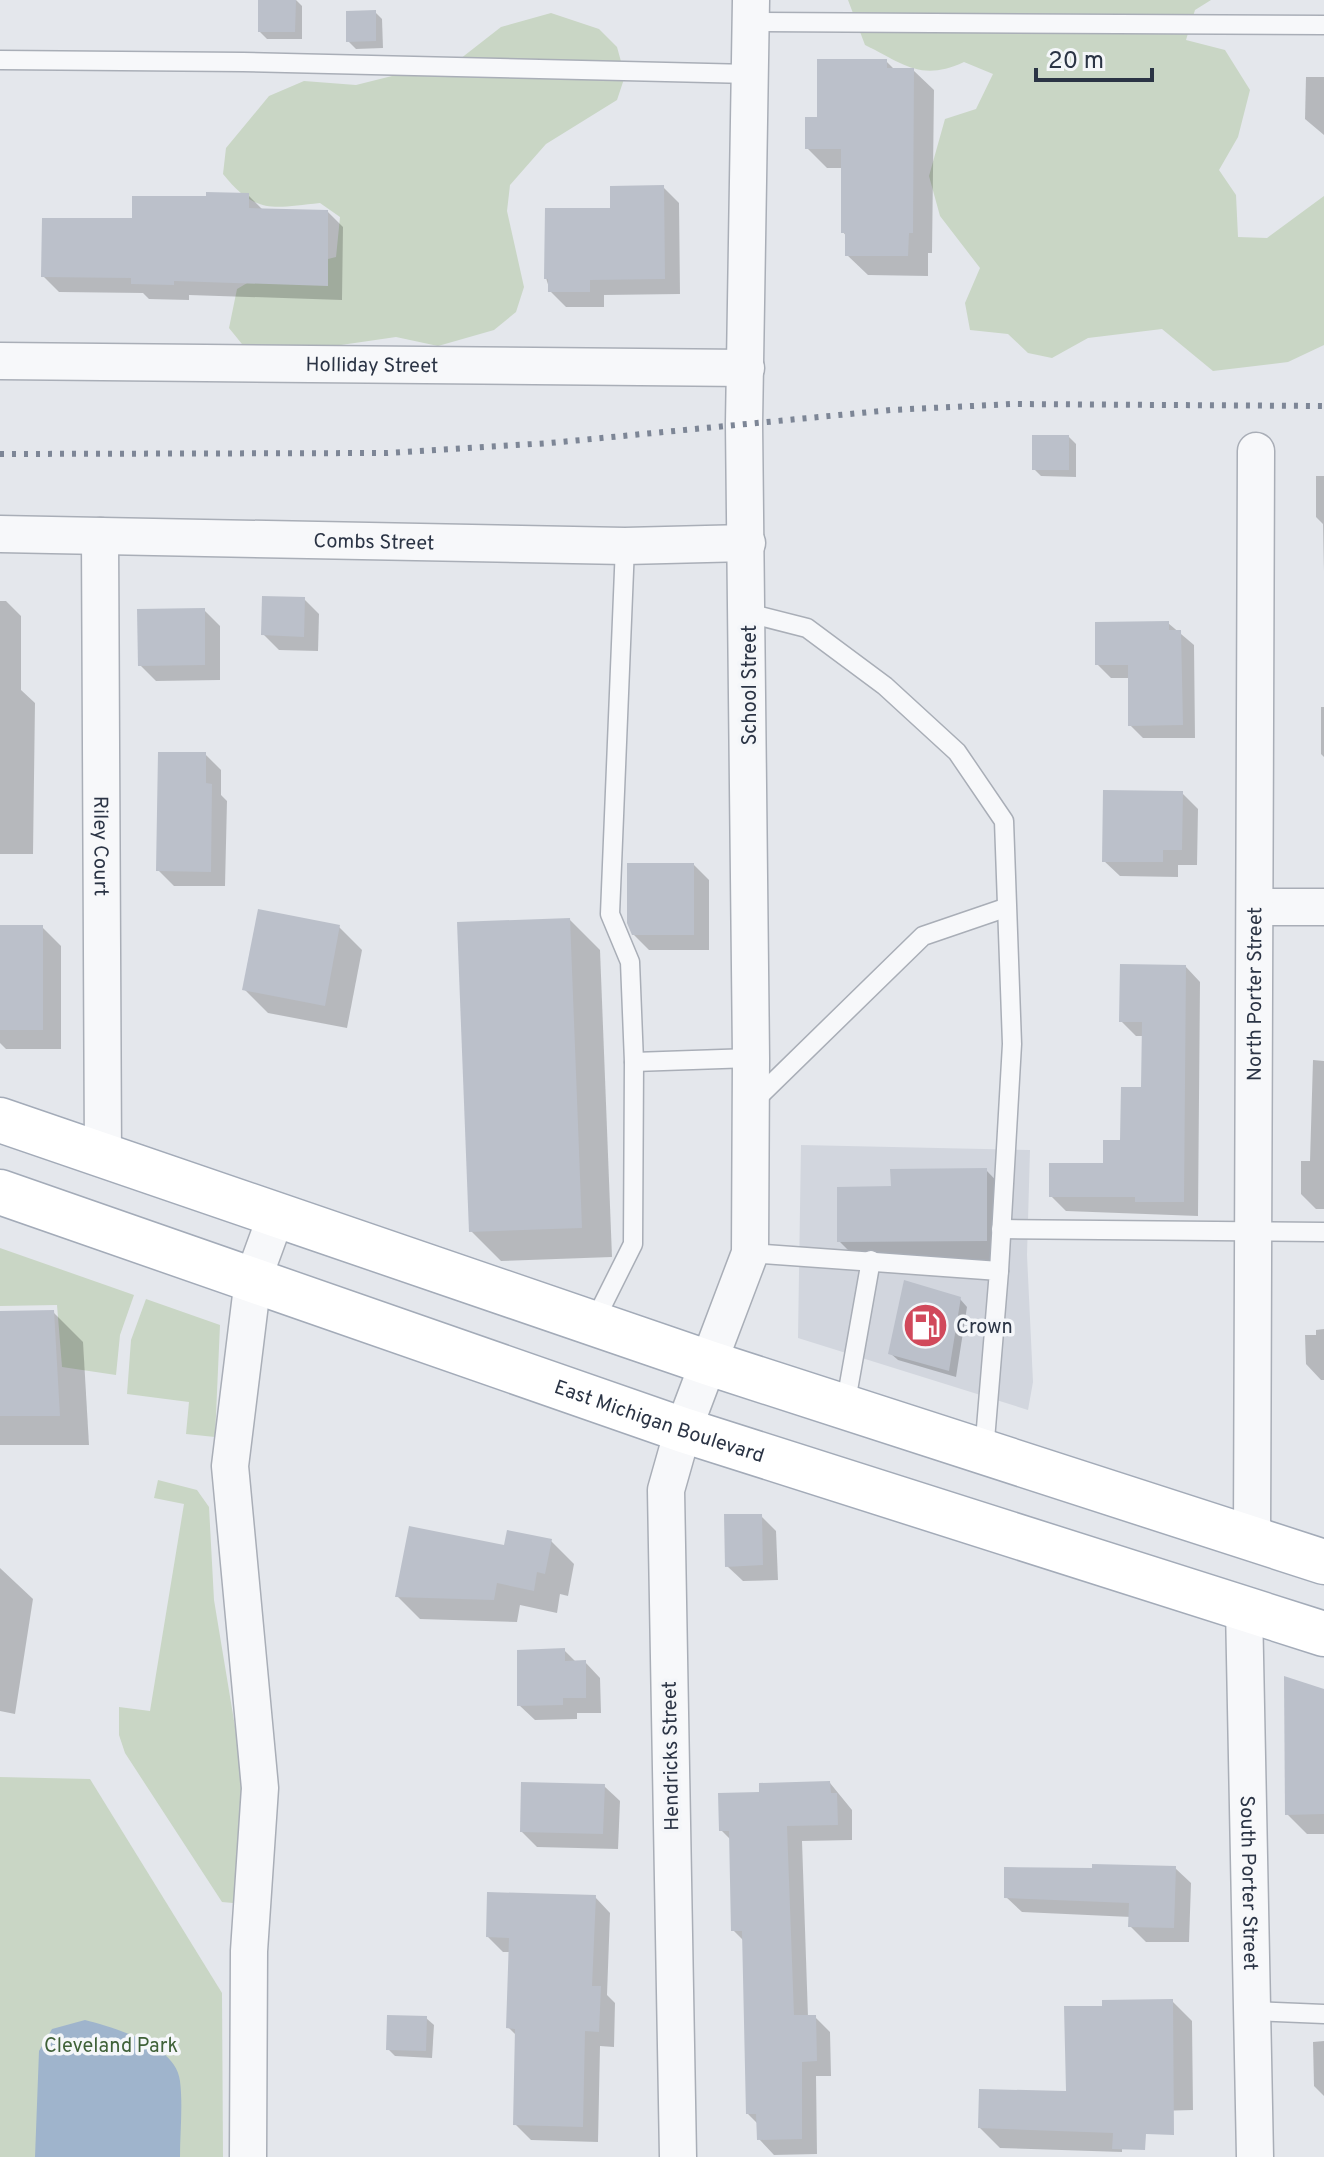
<svg xmlns="http://www.w3.org/2000/svg" width="1324" height="2157" font-family="Overpass,sans-serif">
	<style>
		.built { fill: #d2d6de }
		.green { fill: #c9d6c5 }
		.water { fill: #9fb4cc }
		.shadow { fill: #0003 }
		.building { fill: #bbc0ca }
		.lines { fill: none; stroke-linecap: round; stroke-linejoin: round }
		.service-casing { stroke: #a9aeb7; stroke-width: 21 }
		.minor-casing { stroke: #a9aeb7; stroke-width: 39 }
		.primary-casing { stroke: #a3abb8; stroke-width: 47 }
		.service { stroke: #f7f8fa; stroke-width: 18 }
		.minor { stroke: #f7f8fa; stroke-width: 36 }
		.primary { stroke: #fff; stroke-width: 44 }
		.rail { stroke: #7d8696; stroke-width: 6; stroke-dasharray: 4 8; stroke-linecap: butt }
		.labels { text-anchor: middle; stroke-width: 7; stroke-linejoin: round; paint-order: stroke }
		.street-label { font-size: 20px; fill: #2b3445; stroke: #f4f6f9 }
		.poi-label { font-size: 20px; fill: #2b3445; stroke: #f4f6f9; text-anchor: start }
		.park-label { font-size: 20px; fill: #3f6138; stroke: #f4f6f9 }
	</style>
	<rect width="100%" height="100%" fill="#e4e7ec"/>
	<polygon class="built" points="801,1145 1030,1150 1027,1255 1033,1382 1028,1410 798,1338"/>
	<g class="green">
		<path d="M 848,0 L 1211,0 L 1195,10 L 1186,40 L 1225,50 L 1250,90 L 1238,137 L 1219,170 L 1236,195 L 1238,237 L 1267,238 L 1324,196 L 1324,345 L 1288,362 L 1213,371 L 1162,329 L 1088,338 L 1052,358 L 1028,353 L 1008,334 L 970,330 L 965,303 L 980,268 L 940,216 L 929,176 L 945,119 L 976,109 L 993,74 L 964,62 C 921,82 904,64 865,45 Z"/>
		<path d="M 551,13 L 599,29 L 617,47 L 625,76 L 617,100 L 546,144 L 510,185 L 507,211 L 524,287 L 516,312 L 494,330 L 438,346 L 396,337 L 272,355 L 246,349 L 229,328 L 237,289 L 259,276 L 336,257 L 340,217 L 320,203 C 272,208 256,215 223,174 L 226,148 L 269,96 L 304,81 L 356,85 L 460,59 L 501,27 Z"/>
		<polygon points="0,1248 134,1295 120,1335 116,1375 62,1367 57,1305 0,1306"/>
		<polygon points="146,1299 220,1325 215,1437 186,1434 189,1402 127,1394 131,1340"/>
		<polygon points="158,1480 197,1490 209,1507 214,1600 243,1775 242,1896 233,1903 222,1902 125,1753 119,1735 119,1707 150,1711 184,1504 154,1498"/>
		<polygon points="0,1777 90,1779 222,1993 223,2157 0,2157"/>
	</g>
	<path class="water" d="M 85,2020 C 115,2028 176,2045 180,2081 C 183,2106 180,2132 180,2157 L 35,2157 L 39,2051 L 52,2029 Z"/>
	<g class="shadow">
		<polygon points="260,0 296,0 302,6 302,39 267,39 260,32"/>
		<polygon points="375,12 382,19 383,48 356,49 348,41"/>
		<polygon points="886,61 895,70 913,70 934,90 932,253 928,253 928,276 868,275 847,255 847,237 843,232 843,168 827,168 807,148 819,119"/>
		<polygon points="1306,77 1324,77 1324,135 1305,119"/>
		<polygon points="663,187 679,203 680,294 604,295 604,307 566,307 550,291 546,278 612,210"/>
		<polygon points="248,195 264,211 328,212 343,227 342,300 189,295 189,300 149,299 143,293 59,292 43,276 134,220"/>
		<polygon points="1069,437 1076,444 1076,477 1041,476 1034,469"/>
		<polygon points="1316,476 1324,476 1324,572 1323,524 1316,517"/>
		<polygon points="304,599 319,614 318,651 279,650 263,634"/>
		<polygon points="0,601 6,601 21,616 21,690 35,703 33,854 0,854"/>
		<polygon points="204,610 220,626 220,680 156,681 140,665"/>
		<polygon points="1168,623 1194,645 1195,738 1143,738 1130,725 1130,678 1111,678 1097,664"/>
		<polygon points="1321,707 1324,707 1324,757 1321,754"/>
		<polygon points="205,754 221,770 221,795 227,801 225,886 174,886 158,870"/>
		<polygon points="1182,793 1198,809 1197,865 1178,865 1178,877 1120,876 1104,861"/>
		<polygon points="694,865 709,880 709,950 649,950 633,934"/>
		<polygon points="570,920 600,950 612,1257 501,1261 471,1231"/>
		<polygon points="0,926 42,927 61,946 61,1049 6,1049 0,1043"/>
		<polygon points="339,927 362,950 347,1028 268,1013 244,989"/>
		<polygon points="1186,967 1200,982 1198,1216 1066,1211 1051,1196 1105,1165 1122,1142 1143,1089 1144,1036 1136,1036 1121,1021"/>
		<polygon points="1313,1060 1324,1061 1324,1209 1316,1209 1301,1194 1301,1161 1310,1161"/>
		<polygon points="986,1170 1009,1194 1009,1263 862,1264 839,1241 893,1188"/>
		<polygon points="960,1299 967,1307 956,1377 898,1360 890,1353"/>
		<polygon points="53,1312 83,1342 89,1445 0,1445 0,1313"/>
		<polygon points="1324,1329 1324,1380 1321,1380 1306,1364 1305,1335 1316,1335 1316,1330"/>
		<polygon points="761,1516 776,1531 778,1580 743,1581 727,1566"/>
		<polygon points="551,1541 574,1564 568,1596 560,1594 557,1613 520,1605 517,1622 420,1619 397,1596 505,1547"/>
		<polygon points="0,1568 33,1599 15,1714 0,1711"/>
		<polygon points="564,1650 576,1662 585,1662 600,1678 601,1713 577,1713 577,1719 535,1720 519,1705"/>
		<polygon points="1324,1691 1324,1834 1307,1834 1287,1814"/>
		<polygon points="830,1783 852,1810 852,1840 802,1841 808,2017 815,2017 830,2032 831,2076 816,2076 817,2154 774,2155 759,2139 758,2124 748,2114 744,1941 733,1930 732,1841 721,1830 761,1794"/>
		<polygon points="604,1786 620,1801 618,1849 537,1847 522,1832"/>
		<polygon points="1175,1868 1191,1883 1189,1942 1146,1942 1130,1926 1131,1917 1022,1912 1006,1897"/>
		<polygon points="595,1897 610,1913 607,1995 615,2003 614,2047 600,2046 598,2142 531,2140 515,2124 517,2036 508,2027 510,1952 503,1952 488,1937"/>
		<polygon points="1172,2001 1192,2021 1193,2110 1122,2112 1122,2152 1000,2148 980,2128 1068,2094 1104,2008"/>
		<polygon points="426,2018 434,2025 432,2058 395,2056 388,2049"/>
		<polygon points="1324,2041 1324,2096 1314,2086 1313,2042"/>
	</g>
	<g class="building">
		<polygon points="258,0 296,0 295,32 258,32"/>
		<polygon points="376,10 376,41 346,42 346,11"/>
		<polygon points="817,59 887,59 887,68 914,68 913,233 909,233 908,256 845,256 845,233 841,233 841,149 805,149 805,117 817,117"/>
		<polygon points="664,185 665,279 590,280 590,292 548,292 548,279 544,279 545,208 610,208 610,186"/>
		<polygon points="206,192 249,193 249,208 328,210 328,286 174,281 174,285 131,284 131,278 41,277 42,218 132,218 132,196 206,196"/>
		<rect x="1032" y="435" width="37" height="35"/>
		<polygon points="262,596 305,597 304,637 261,635"/>
		<polygon points="205,608 205,665 138,666 137,609"/>
		<polygon points="1169,621 1169,630 1181,630 1183,725 1128,726 1128,665 1095,665 1095,622"/>
		<polygon points="158,752 206,752 206,783 212,784 211,872 156,871"/>
		<polygon points="1103,790 1183,791 1182,850 1163,850 1163,862 1102,862"/>
		<polygon points="627,863 694,863 694,935 632,935 627,923"/>
		<polygon points="258,909 340,925 325,1006 242,990"/>
		<polygon points="570,918 582,1228 469,1232 457,922"/>
		<rect x="0" y="925" width="43" height="105"/>
		<polygon points="1120,964 1186,965 1184,1202 1135,1202 1135,1197 1049,1197 1049,1163 1103,1163 1103,1140 1120,1140 1121,1087 1141,1087 1142,1022 1119,1022"/>
		<polygon points="987,1168 987,1241 837,1242 837,1187 891,1186 890,1169"/>
		<polygon points="904,1280 961,1297 949,1371 888,1354"/>
		<polygon points="54,1310 60,1416 0,1416 0,1311"/>
		<polygon points="724,1514 762,1514 763,1565 725,1567"/>
		<polygon points="409,1526 504,1545 507,1530 552,1539 545,1574 537,1572 534,1591 497,1583 494,1600 395,1597"/>
		<polygon points="565,1648 565,1661 586,1660 586,1698 563,1698 563,1705 517,1706 517,1650"/>
		<polygon points="1284,1676 1324,1689 1324,1814 1285,1815"/>
		<polygon points="830,1781 831,1793 837,1793 838,1825 787,1826 794,2015 816,2015 817,2061 802,2062 802,2139 757,2140 756,2114 746,2114 742,1931 731,1931 729,1831 719,1831 718,1793 759,1792 759,1783"/>
		<polygon points="521,1782 605,1784 603,1834 520,1832"/>
		<polygon points="1092,1864 1176,1866 1174,1928 1128,1927 1129,1903 1004,1898 1004,1867 1092,1868"/>
		<polygon points="487,1892 596,1895 592,1986 601,1986 599,2032 585,2031 583,2127 513,2125 515,2029 506,2028 509,1938 486,1937"/>
		<polygon points="1173,1999 1174,2135 1146,2134 1145,2150 1112,2149 1113,2133 978,2128 979,2089 1066,2091 1064,2006 1102,2006 1102,2000"/>
		<polygon points="387,2015 427,2016 426,2051 386,2050"/>
	</g>
	<g class="lines">
		<defs>
			<g id="service">
				<polyline points="751,22 1324,25"/>
				<polyline points="0,60 243,62 750,74"/>
				<polyline points="748,613 807,628 885,686 957,752 1004,821 1012,1044 999,1271"/>
				<polyline points="634,1062 751,1058"/>
				<polyline points="753,1102 923,936 1005,908"/>
				<polyline points="1001,1229 1324,1232"/>
				<polyline points="750,1253 999,1271 984,1452"/>
				<polyline points="593,1324 633,1244 634,1062 630,962 610,914 625,546"/>
				<polyline points="845,1407 871,1260"/>
				<polyline points="1252,2011 1324,2014"/>
			</g>
			<g id="minor">
				<path id="s1" d="M 0,361 L 746,368"/>
				<path id="s2" d="M 0,534 L 625,546 L 747,543"/>
				<path id="s3" d="M 100,536 L 103,1157"/>
				<polyline points="1256,907 1324,907"/>
				<path id="s4" d="M 1252,1538 L 1256,451"/>
				<path id="s5" d="M 1244,1607 L 1255,2157"/>
				<polyline points="248,2157 249,1951 260,1788 230,1466 253,1279 276,1216"/>
				<polyline points="678,2157 666,1490 683,1430 750,1253 751,1058 744,424 751,0"/>
			</g>
			<g id="primary">
				<polyline points="0,1120 709,1363 1324,1562"/>
				<path id="s6" d="M 0,1192 L 683,1430 L 1324,1634"/>
			</g>
		</defs>
		<use href="#service" class="service-casing"/>
		<use href="#minor" class="minor-casing"/>
		<use href="#primary" class="primary-casing"/>
		<use href="#service" class="service"/>
		<use href="#minor" class="minor"/>
		<use href="#primary" class="primary"/>
		<polyline class="rail" points="0,454 387,453 550,443 891,410 1012,404 1324,406"/>
	</g>
	<defs>
		<symbol id="fuel-disc" viewBox="-11 -11 22 22"><circle r="9.5" fill="#d1495b" stroke="#f4f6f9"/><path d="M-5.5-6h7V0h2V4h1.3V-2.5L3-4.5l.8-.8L6-3V5H2.5V1h-1V6h-7ZM-4.2-4.7v3.2H.2V-4.7Z" fill="#fff"/></symbol>
	</defs>
	<g fill-rule="evenodd">
		<use href="#fuel-disc" x="900" y="1300" width="51" height="51"/>
	</g>
	<g class="labels">
		<g class="street-label">
			<text dy="7" stroke="none"><textPath href="#s1" startOffset="372">Holliday Street</textPath></text>
			<text dy="7" stroke="none"><textPath href="#s2" startOffset="374">Combs Street</textPath></text>
			<text transform="translate(749 685) rotate(-90)" y="7">School Street</text>
			<text dy="7" stroke="none"><textPath href="#s3" startOffset="310">Riley Court</textPath></text>
			<text dy="7" stroke="none"><textPath href="#s4" startOffset="544">North Porter Street</textPath></text>
			<text dy="7" stroke="none"><textPath href="#s6" startOffset="698">East Michigan Boulevard</textPath></text>
			<text transform="translate(670 1756) rotate(-91)" y="7">Hendricks Street</text>
			<text dy="7" stroke="none"><textPath href="#s5" startOffset="276">South Porter Street</textPath></text>
		</g>
		<g class="poi-label">
			<text x="956" y="1333">Crown</text>
		</g>
		<g class="park-label">
			<text x="111" y="2052">Cleveland Park</text>
		</g>
	</g>
	<path d="M1036 68v12h116v-12" fill="none" stroke="#2b3445" stroke-width="4"/>
	<text x="1048" y="68" font-size="24" fill="#2b3445" stroke="#f4f6f9" stroke-width="6" paint-order="stroke">20 m</text>
</svg>
